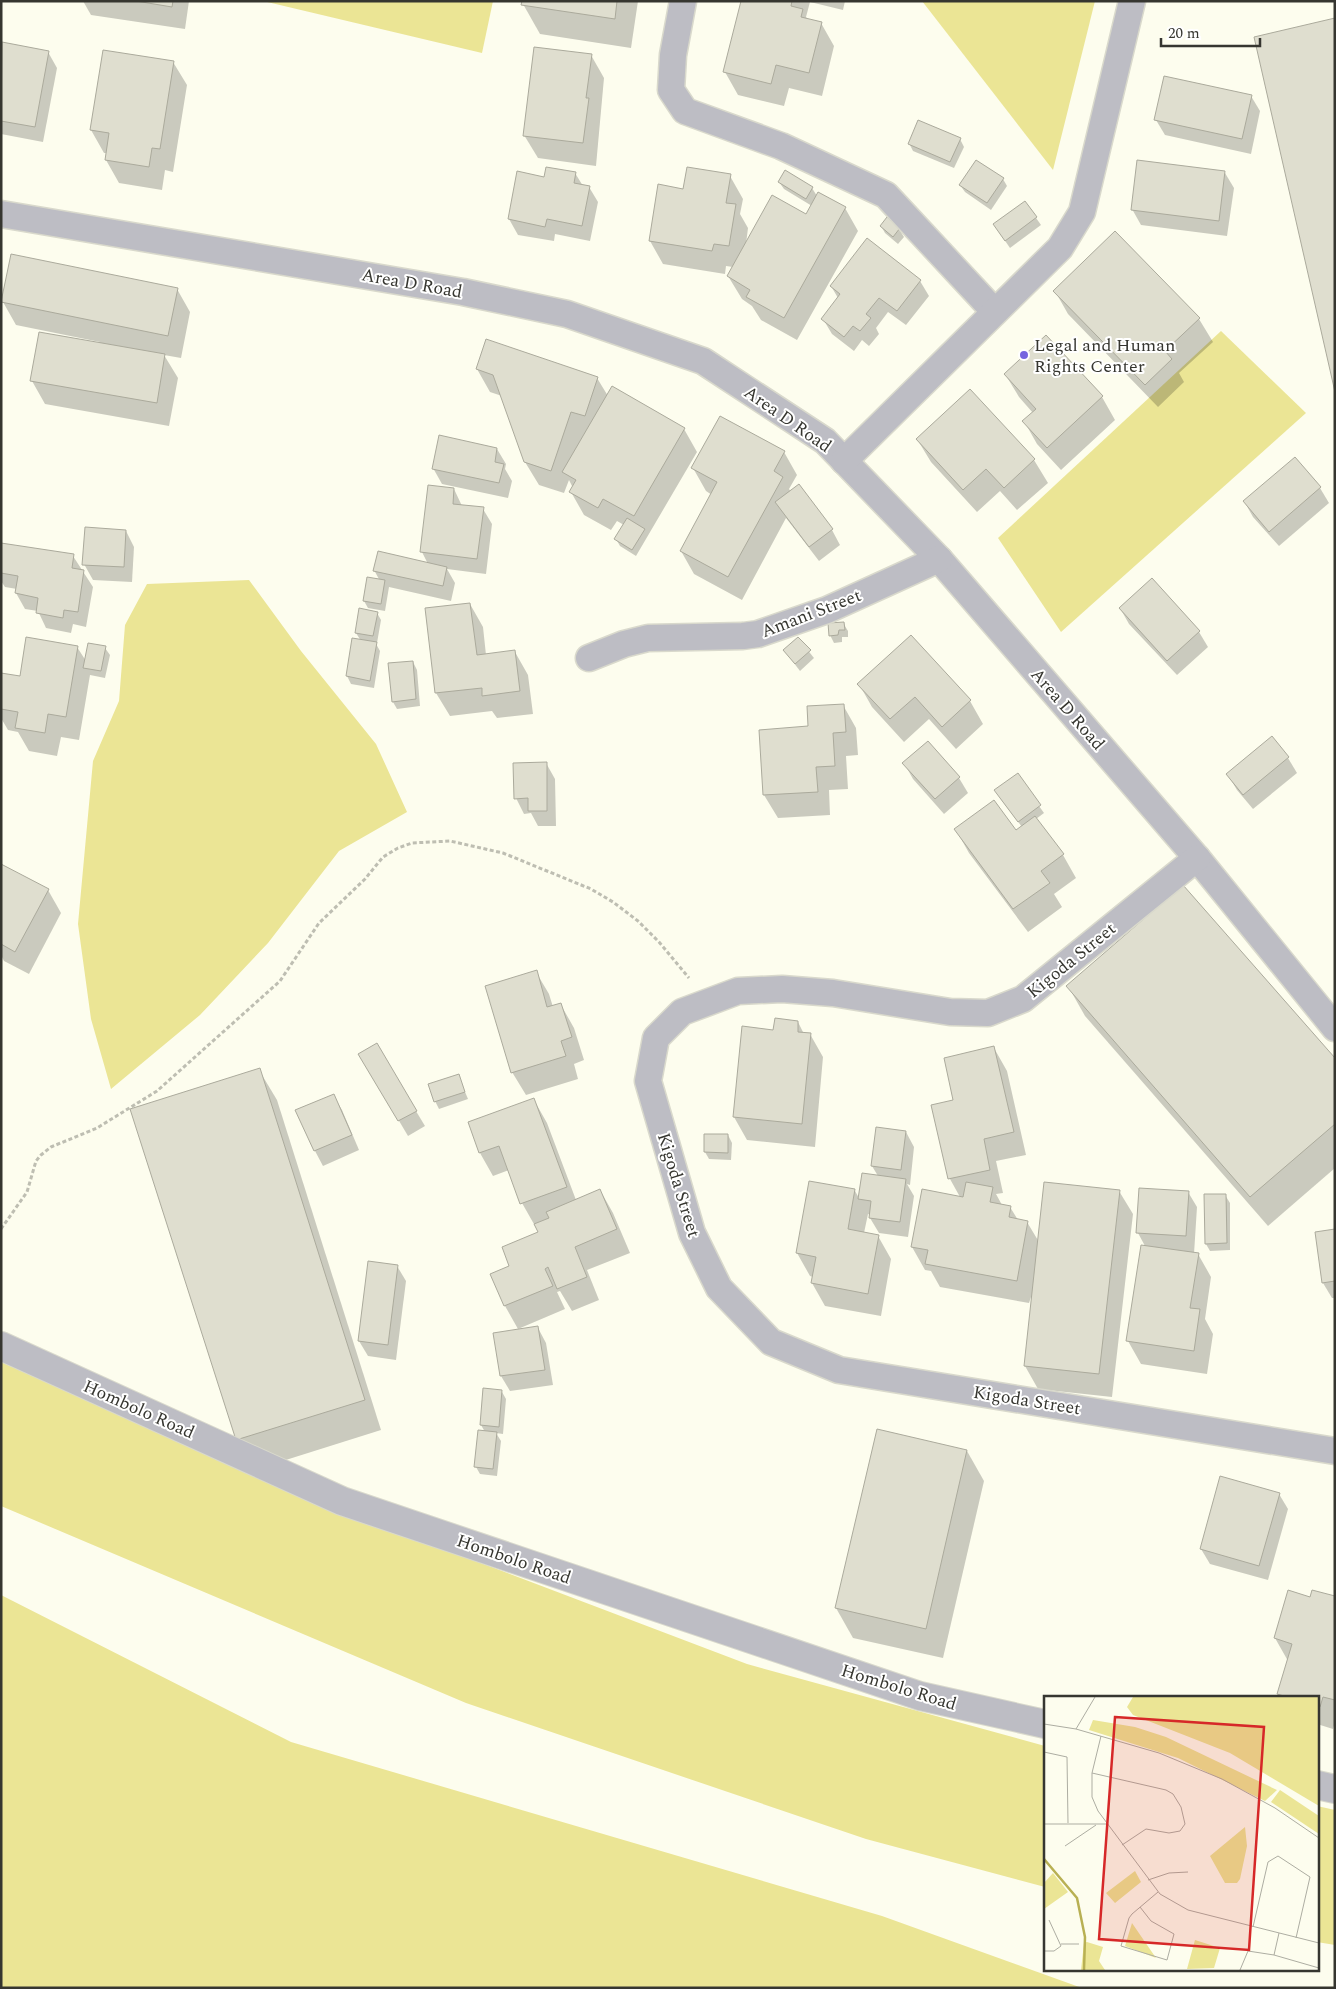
<svg xmlns="http://www.w3.org/2000/svg" width="1336" height="1989" font-family="Spectral,serif">
	<style>
		.green { fill: #ebe595 }
		.shadow { fill: #0003 }
		.building { fill: #dfdecf; stroke: #abaa9c }
		.lines { fill: none; stroke-linecap: round; stroke-linejoin: round }
		.minor-casing { stroke: #d9d9cc; stroke-width: 29 }
		.tertiary-casing { stroke: #d9d9cc; stroke-width: 30 }
		.path { stroke: #bebeb2; stroke-width: 3; stroke-dasharray: 4 2.5; stroke-linecap: butt }
		.minor { stroke: #bdbdc4; stroke-width: 26 }
		.tertiary { stroke: #bdbdc4; stroke-width: 28 }
		.poi-dot { fill: #7564df; stroke: #fff; stroke-width: 2 }
		.labels { text-anchor: middle; stroke-width: 4; stroke-linejoin: round; paint-order: stroke }
		.street-label { font-size: 18px; fill: #363630; stroke: #fff }
		.poi-label { font-size: 18px; fill: #363630; stroke: #fff; text-anchor: start }
		.inset-river { fill: none; stroke: #b8b053; stroke-width: 2.5 }
		.inset-road { fill: none; stroke: #adada2; stroke-width: 1 }
		.view { fill: #d62828; fill-opacity: 0.15; stroke: #d62828; stroke-width: 2.5 }
		.inset-edge { fill: none; stroke: #363630; stroke-width: 2.5 }
	</style>
	<rect width="100%" height="100%" fill="#fdfdee"/>
	<g class="green">
		<polygon points="263,1 493,1 482,53"/>
		<polygon points="922,1 1095,1 1053,170"/>
		<polygon points="1221,331 1306,413 1061,632 998,538"/>
		<polygon points="249,580 301,651 376,744 407,812 339,851 268,943 200,1015 111,1089 91,1019 78,924 93,761 119,701 125,625 147,584"/>
		<polygon points="1,1362 468,1558 747,1664 1045,1746 1045,1887 866,1839 466,1703 1,1506"/>
		<polygon points="1,1595 291,1742 882,1916 1082,1988 1,1988"/>
		<polygon points="1317,1806 1335,1810 1335,1945 1317,1942"/>
	</g>
	<g class="shadow">
		<polygon points="83,1 189,1 185,29 91,15"/>
		<polygon points="523,1 638,1 631,48 540,34 523,4"/>
		<polygon points="742,1 845,1 843,10 810,2 806,17 808,20 821,23 834,46 822,96 789,88 784,106 738,95 725,72"/>
		<polygon points="3,44 48,52 57,68 43,142 1,134 1,55"/>
		<polygon points="591,55 604,78 596,166 538,158 524,135"/>
		<polygon points="173,62 187,85 173,172 165,170 162,190 119,183 106,160 107,153 104,153 91,130"/>
		<polygon points="1251,96 1260,111 1251,154 1165,135 1156,120"/>
		<polygon points="960,139 964,147 954,168 913,151 909,143"/>
		<polygon points="575,173 583,186 589,187 598,202 590,241 555,234 554,241 518,235 509,219 545,178"/>
		<polygon points="1225,173 1234,188 1227,236 1141,225 1132,209"/>
		<polygon points="730,176 743,199 740,214 748,228 746,244 806,216 812,206 784,189 779,182 812,188 817,196 845,208 858,231 797,340 761,320 752,306 742,299 728,276 733,267 726,266 725,274 663,264 650,241 684,190"/>
		<polygon points="1003,179 1007,186 991,210 965,192 960,185"/>
		<polygon points="1025,202 1041,225 1010,248 999,232"/>
		<polygon points="887,219 899,229 904,237 898,244 885,233 881,226"/>
		<polygon points="1115,233 1199,319 1213,342 1179,373 1184,382 1158,407 1068,314 1055,291"/>
		<polygon points="920,281 929,296 906,325 888,312 876,328 879,334 869,346 862,340 854,351 832,334 823,319 838,298 831,286"/>
		<polygon points="177,289 190,312 181,358 164,355 178,378 169,426 45,404 32,381 99,344 100,342 16,325 3,302"/>
		<polygon points="477,369 597,378 608,396 613,388 684,429 697,452 636,556 620,546 616,539 624,525 617,521 611,530 584,515 571,492 573,488 569,480 564,493 539,485 525,462 502,396 490,392"/>
		<polygon points="1005,374 1102,397 1115,420 1061,470 1037,444 1024,421 1033,413 1019,397"/>
		<polygon points="970,391 1034,460 1048,483 1017,510 1000,491 977,512 931,462 917,439"/>
		<polygon points="497,449 506,464 505,469 512,481 508,498 442,484 433,468"/>
		<polygon points="784,452 797,475 789,489 791,492 832,530 840,545 819,561 786,518 742,600 694,574 681,551 712,495 706,491 693,468"/>
		<polygon points="1295,458 1320,488 1329,503 1279,546 1253,517 1244,501"/>
		<polygon points="454,489 462,506 483,509 492,524 486,574 447,569 455,583 451,601 389,587 385,611 368,608 364,601 380,581 374,570 428,564 422,552"/>
		<polygon points="126,531 134,547 132,582 93,580 84,564"/>
		<polygon points="1,544 73,556 93,587 86,627 73,624 71,633 46,628 38,611 25,609 16,593 17,589 5,587 1,581"/>
		<polygon points="1151,580 1199,632 1208,647 1177,675 1129,624 1120,608"/>
		<polygon points="470,604 483,627 486,655 515,652 528,675 533,714 497,718 492,711 450,716 436,693"/>
		<polygon points="377,613 381,620 377,643 375,642 380,651 374,688 351,684 347,676 353,640 361,641 356,633"/>
		<polygon points="843,623 848,631 848,637 842,637 842,642 834,643 830,635"/>
		<polygon points="911,637 970,701 983,724 956,749 929,719 904,742 872,707 859,684"/>
		<polygon points="798,638 814,658 800,671 784,650"/>
		<polygon points="77,647 86,661 105,648 110,655 105,678 90,675 79,740 61,737 57,756 29,751 18,732 8,730 1,718 1,674 21,678"/>
		<polygon points="413,662 417,670 420,706 397,709 393,702"/>
		<polygon points="843,705 856,728 858,755 846,756 848,789 829,790 830,815 778,818 764,795 810,727"/>
		<polygon points="927,743 959,778 968,793 944,814 913,779 904,763"/>
		<polygon points="1288,758 1297,773 1253,809 1237,790 1228,775"/>
		<polygon points="546,763 555,779 556,826 538,826 531,813 524,814 516,798"/>
		<polygon points="1017,775 1044,813 1036,819 1063,855 1076,878 1054,894 1062,907 1028,932 969,853 956,830 1016,832 1022,827 1000,798"/>
		<polygon points="1,865 48,890 61,913 29,974 4,961 1,955"/>
		<polygon points="536,972 549,994 553,1007 561,1005 574,1028 584,1060 574,1064 578,1079 526,1095 512,1072"/>
		<polygon points="1068,986 1335,1060 1335,1168 1268,1226 1085,1016"/>
		<polygon points="798,1022 804,1034 810,1034 823,1057 815,1147 747,1140 734,1117 743,1028 775,1031"/>
		<polygon points="376,1045 425,1126 408,1136 360,1055"/>
		<polygon points="994,1048 1007,1071 1026,1155 996,1161 1003,1193 996,1194 1002,1205 1010,1207 1018,1220 1027,1222 1039,1242 1119,1191 1133,1214 1112,1397 1038,1389 1025,1366 1033,1297 1031,1297 1029,1303 940,1287 931,1271 925,1270 912,1247 960,1197 950,1179 955,1101"/>
		<polygon points="259,1070 277,1100 381,1430 254,1470 237,1440"/>
		<polygon points="458,1075 468,1099 439,1109 435,1101"/>
		<polygon points="333,1095 342,1110 359,1150 323,1166 315,1151"/>
		<polygon points="534,1100 547,1123 576,1200 600,1190 613,1213 630,1253 587,1270 599,1300 572,1311 560,1291 557,1292 565,1309 518,1329 505,1306 492,1274 511,1267 539,1233 522,1203 509,1170 493,1176 480,1153"/>
		<polygon points="906,1132 914,1147 910,1185 907,1184 914,1196 908,1237 879,1233 870,1218 871,1215 868,1214 864,1233 878,1236 891,1259 881,1316 825,1306 812,1283 813,1277 810,1276 797,1253 810,1183 855,1191 859,1198 878,1176 872,1166"/>
		<polygon points="728,1135 732,1143 731,1160 709,1159 705,1152"/>
		<polygon points="1140,1189 1188,1192 1197,1207 1194,1254 1198,1254 1211,1277 1205,1319 1213,1334 1207,1374 1141,1364 1128,1341 1145,1246 1138,1233"/>
		<polygon points="1225,1195 1230,1203 1230,1250 1210,1251 1206,1244"/>
		<polygon points="1335,1230 1335,1298 1332,1298 1323,1283"/>
		<polygon points="397,1266 406,1281 396,1360 368,1356 359,1341"/>
		<polygon points="538,1328 546,1343 553,1385 510,1391 501,1376 495,1334"/>
		<polygon points="502,1392 506,1399 503,1434 496,1433 501,1441 497,1476 480,1474 476,1467 485,1432 481,1425"/>
		<polygon points="967,1451 984,1481 943,1658 853,1638 836,1608"/>
		<polygon points="1279,1494 1288,1509 1268,1580 1210,1564 1201,1549"/>
		<polygon points="1311,1598 1335,1598 1335,1722 1333,1729 1317,1724 1317,1698 1281,1698 1279,1694 1288,1661 1275,1638"/>
	</g>
	<g class="building">
		<polygon points="136,1 173,1 172,7"/>
		<polygon points="522,1 617,1 615,19 521,5"/>
		<polygon points="741,1 792,1 791,6 803,9 801,17 822,22 809,73 776,65 771,84 723,72"/>
		<polygon points="1335,18 1335,392 1254,37"/>
		<polygon points="2,42 49,51 35,127 1,121"/>
		<polygon points="534,47 592,54 586,98 589,98 583,143 523,136"/>
		<polygon points="103,50 174,61 160,149 152,148 149,167 105,160 109,133 90,130"/>
		<polygon points="1164,76 1252,95 1242,139 1154,120"/>
		<polygon points="918,120 961,138 950,162 908,144"/>
		<polygon points="976,160 1004,178 987,203 959,185"/>
		<polygon points="1137,160 1225,171 1219,221 1131,210"/>
		<polygon points="546,167 576,172 574,183 590,186 582,226 547,219 545,227 508,219 517,171 544,177"/>
		<polygon points="687,167 731,174 726,203 736,204 729,246 714,244 712,251 649,241 658,184 683,189"/>
		<polygon points="785,170 813,187 806,199 778,182"/>
		<polygon points="818,192 846,207 784,318 746,297 750,290 727,276 772,195 806,214"/>
		<polygon points="1025,201 1037,217 1005,241 993,224"/>
		<polygon points="887,217 900,228 893,237 880,226"/>
		<polygon points="1115,231 1200,318 1165,351 1172,359 1145,385 1053,291"/>
		<polygon points="867,238 921,280 897,311 879,298 866,314 871,318 860,331 853,326 844,337 821,319 840,294 830,286"/>
		<polygon points="11,254 178,288 168,336 1,302"/>
		<polygon points="39,332 165,354 157,403 30,381"/>
		<polygon points="1046,335 1103,396 1047,448 1022,421 1036,409 1004,374"/>
		<polygon points="486,339 598,377 585,416 571,412 551,471 524,462 493,375 476,369"/>
		<polygon points="612,386 685,428 634,516 603,499 598,508 569,492 576,480 562,472"/>
		<polygon points="970,389 1035,459 1004,488 986,469 963,490 916,439"/>
		<polygon points="720,416 785,451 774,471 783,477 728,577 680,551 717,482 691,468"/>
		<polygon points="439,435 497,448 495,462 504,464 499,483 432,469"/>
		<polygon points="1295,457 1321,487 1269,532 1243,501"/>
		<polygon points="799,484 833,529 809,547 775,502"/>
		<polygon points="428,485 454,488 453,504 484,507 477,559 420,552"/>
		<polygon points="627,518 645,529 632,550 614,539"/>
		<polygon points="85,527 126,530 124,567 82,565"/>
		<polygon points="1,543 74,554 72,568 84,570 78,612 64,610 63,618 36,613 38,598 15,593 18,576 1,573"/>
		<polygon points="378,551 447,567 443,586 373,571"/>
		<polygon points="367,577 385,580 381,604 363,601"/>
		<polygon points="1152,578 1200,631 1167,661 1119,608"/>
		<polygon points="470,603 477,655 515,650 520,691 482,696 482,688 435,693 425,608"/>
		<polygon points="359,608 378,612 373,636 355,633"/>
		<polygon points="844,622 845,630 839,630 838,635 829,636 828,623"/>
		<polygon points="911,635 971,700 942,727 915,697 890,719 857,684"/>
		<polygon points="26,637 78,646 66,717 48,714 45,733 15,728 18,712 1,709 1,673 20,676"/>
		<polygon points="798,637 811,650 795,664 783,650"/>
		<polygon points="352,638 377,642 370,681 346,676"/>
		<polygon points="88,643 106,646 101,671 83,668"/>
		<polygon points="413,661 416,699 392,702 388,663"/>
		<polygon points="844,704 846,732 833,733 835,766 816,767 818,792 763,795 759,730 808,726 807,706"/>
		<polygon points="1272,736 1289,757 1243,795 1226,774"/>
		<polygon points="928,741 960,777 935,799 902,763"/>
		<polygon points="547,762 547,811 528,811 528,798 514,799 513,763"/>
		<polygon points="1018,773 1041,805 1018,822 994,790"/>
		<polygon points="994,800 1016,830 1035,816 1064,854 1041,871 1050,883 1013,909 954,829"/>
		<polygon points="1,864 49,889 15,952 1,944"/>
		<polygon points="1183,885 1335,1058 1335,1124 1250,1197 1066,986"/>
		<polygon points="537,970 547,1007 561,1003 572,1037 561,1041 566,1056 511,1073 485,986"/>
		<polygon points="775,1018 798,1021 798,1032 811,1033 802,1124 733,1117 742,1026 773,1030"/>
		<polygon points="377,1043 417,1111 398,1121 358,1054"/>
		<polygon points="994,1046 1014,1132 984,1139 990,1170 948,1179 931,1105 953,1100 944,1058"/>
		<polygon points="260,1068 365,1400 236,1440 130,1109"/>
		<polygon points="459,1074 465,1092 434,1102 428,1084"/>
		<polygon points="334,1094 352,1135 314,1151 295,1110"/>
		<polygon points="534,1098 567,1187 520,1204 499,1146 479,1153 468,1122"/>
		<polygon points="876,1127 906,1131 901,1170 871,1166"/>
		<polygon points="704,1134 728,1134 728,1153 704,1152"/>
		<polygon points="862,1173 906,1179 900,1222 869,1218 871,1201 858,1199"/>
		<polygon points="809,1181 855,1189 848,1229 879,1235 868,1294 811,1283 816,1257 796,1253"/>
		<polygon points="966,1182 993,1187 990,1202 1011,1206 1009,1217 1028,1221 1017,1281 925,1264 928,1250 911,1247 922,1189 963,1197"/>
		<polygon points="1044,1182 1120,1190 1099,1374 1024,1366"/>
		<polygon points="1139,1188 1189,1191 1186,1236 1136,1233"/>
		<polygon points="600,1189 617,1229 575,1247 587,1277 557,1289 548,1267 545,1269 553,1286 504,1306 490,1274 509,1266 502,1247 538,1232 534,1224 549,1218 546,1212"/>
		<polygon points="1204,1194 1226,1194 1227,1243 1205,1244"/>
		<polygon points="1335,1229 1335,1281 1322,1283 1315,1232"/>
		<polygon points="1141,1245 1199,1253 1190,1308 1200,1309 1194,1351 1126,1341"/>
		<polygon points="368,1261 398,1265 388,1345 358,1341"/>
		<polygon points="538,1326 545,1370 500,1376 493,1333"/>
		<polygon points="483,1388 502,1390 499,1427 480,1425"/>
		<polygon points="877,1429 967,1450 926,1629 835,1608"/>
		<polygon points="478,1430 497,1432 493,1469 474,1467"/>
		<polygon points="1220,1476 1280,1493 1259,1566 1200,1549"/>
		<polygon points="1288,1590 1310,1597 1312,1590 1335,1596 1335,1700 1323,1697 1320,1707 1317,1706 1317,1698 1291,1698 1277,1694 1292,1644 1274,1638"/>
	</g>
	<g class="lines">
		<defs>
			<g id="minor">
				<polyline points="683,1 673,55 671,90 685,111 781,146 886,195 994,311"/>
				<polyline points="1,214 463,292 567,314 703,361 825,441 939,559 1197,858 1335,1028"/>
				<polyline points="844,461 1060,248 1082,212 1132,1"/>
				<polyline points="589,658 624,644 648,638 743,636 758,634 827,610 939,559"/>
				<polyline points="1197,858 1023,999 988,1013 950,1012 833,993 782,989 738,991 682,1012 656,1038 648,1081 692,1233 719,1288 771,1342 839,1370 1335,1451"/>
			</g>
			<g id="tertiary">
				<polyline points="1,1346 342,1501 920,1696 1045,1724"/>
				<polyline points="1317,1785 1335,1789"/>
			</g>
		</defs>
		<use href="#minor" class="minor-casing"/>
		<use href="#tertiary" class="tertiary-casing"/>
		<polyline class="path" points="1,1229 27,1192 36,1161 41,1155 51,1147 97,1128 157,1091 280,981 319,923 365,879 383,857 398,848 412,843 450,841 503,853 591,889 613,902 638,921 659,942 689,978"/>
		<use href="#minor" class="minor"/>
		<use href="#tertiary" class="tertiary"/>
	</g>
	<circle class="poi-dot" cx="1024" cy="355" r="5"/>
	<g class="labels">
		<g class="street-label">
			<text transform="translate(412 283) rotate(10)" y="6">Area D Road</text>
			<text transform="translate(788 419) rotate(35)" y="6">Area D Road</text>
			<text transform="translate(811 613) rotate(-21)" y="6">Amani Street</text>
			<text transform="translate(1068 709) rotate(49)" y="6">Area D Road</text>
			<text transform="translate(1071 960) rotate(-39)" y="6">Kigoda Street</text>
			<text transform="translate(679 1185) rotate(73)" y="6">Kigoda Street</text>
			<text transform="translate(1027 1400) rotate(9)" y="6">Kigoda Street</text>
			<text transform="translate(139 1409) rotate(24)" y="6">Hombolo Road</text>
			<text transform="translate(514 1559) rotate(19)" y="6">Hombolo Road</text>
			<text transform="translate(899 1687) rotate(17)" y="6">Hombolo Road</text>
		</g>
		<g class="poi-label">
			<text x="1034" y="351">Legal and Human<tspan x="1034" dy="21">Rights Center</tspan></text>
		</g>
	</g>
	<g transform="translate(1044 1696)">
		<rect width="275" height="275" fill="#fdfdee"/>
		<path d="M 89,1 L 275,1 L 275,110 L 186,57 L 89,19 L 83,11 ZM 49,24 L 91,31 L 122,41 L 233,94 L 221,105 L 134,62 L 45,34 ZM 236,94 L 275,120 L 275,138 L 227,106 ZM 201,131 L 203,150 L 196,183 L 193,187 L 181,187 L 166,160 ZM 91,175 L 97,186 L 71,207 L 62,197 ZM 9,177 L 24,196 L 0,213 L 0,187 ZM 88,227 L 112,262 L 81,250 ZM 151,244 L 176,252 L 170,272 L 143,273 ZM 43,246 L 59,251 L 55,265 L 61,274 L 37,274 L 40,247 Z" fill="#ebe595"/>
		<path class="inset-river" d="M 0,163 L 33,202 L 41,241 L 40,274"/>
		<path class="inset-road" d="M 0,28 L 32,33 L 115,57 L 178,83 L 231,112 L 275,142M 32,33 L 51,1M 57,40 L 48,77 L 48,101 L 54,115 L 116,198 L 144,214 L 275,247M 0,56 L 23,61 L 24,127M 48,77 L 122,94 L 129,98 L 137,111 L 141,128 L 136,135 L 125,137 L 102,133 L 78,149M 0,128 L 63,128M 21,150 L 52,129M 104,184 L 125,177 L 144,176M 96,211 L 107,225 L 130,238 L 123,264 L 77,250 L 85,222 L 88,218 L 114,196M 209,231 L 224,166 L 234,160 L 266,181 L 252,242M 17,248 L 35,248M 0,255 L 10,255 L 17,250 L 5,224M 230,259 L 275,272M 196,274 L 204,255 L 230,259 L 235,237"/>
		<path class="view" d="M 71,21 L 220,31 L 205,254 L 55,243 Z"/>
		<rect width="275" height="275" class="inset-edge"/>
	</g>
	<rect width="1336" height="1989" fill="none" stroke="#363630" stroke-width="5"/>
	<path d="M1161 38v8h99v-8" fill="none" stroke="#363630" stroke-width="2.5"/>
	<text x="1168" y="38" font-size="15" fill="#363630" stroke="#ffffff" stroke-width="4" paint-order="stroke">20 m</text>
</svg>
